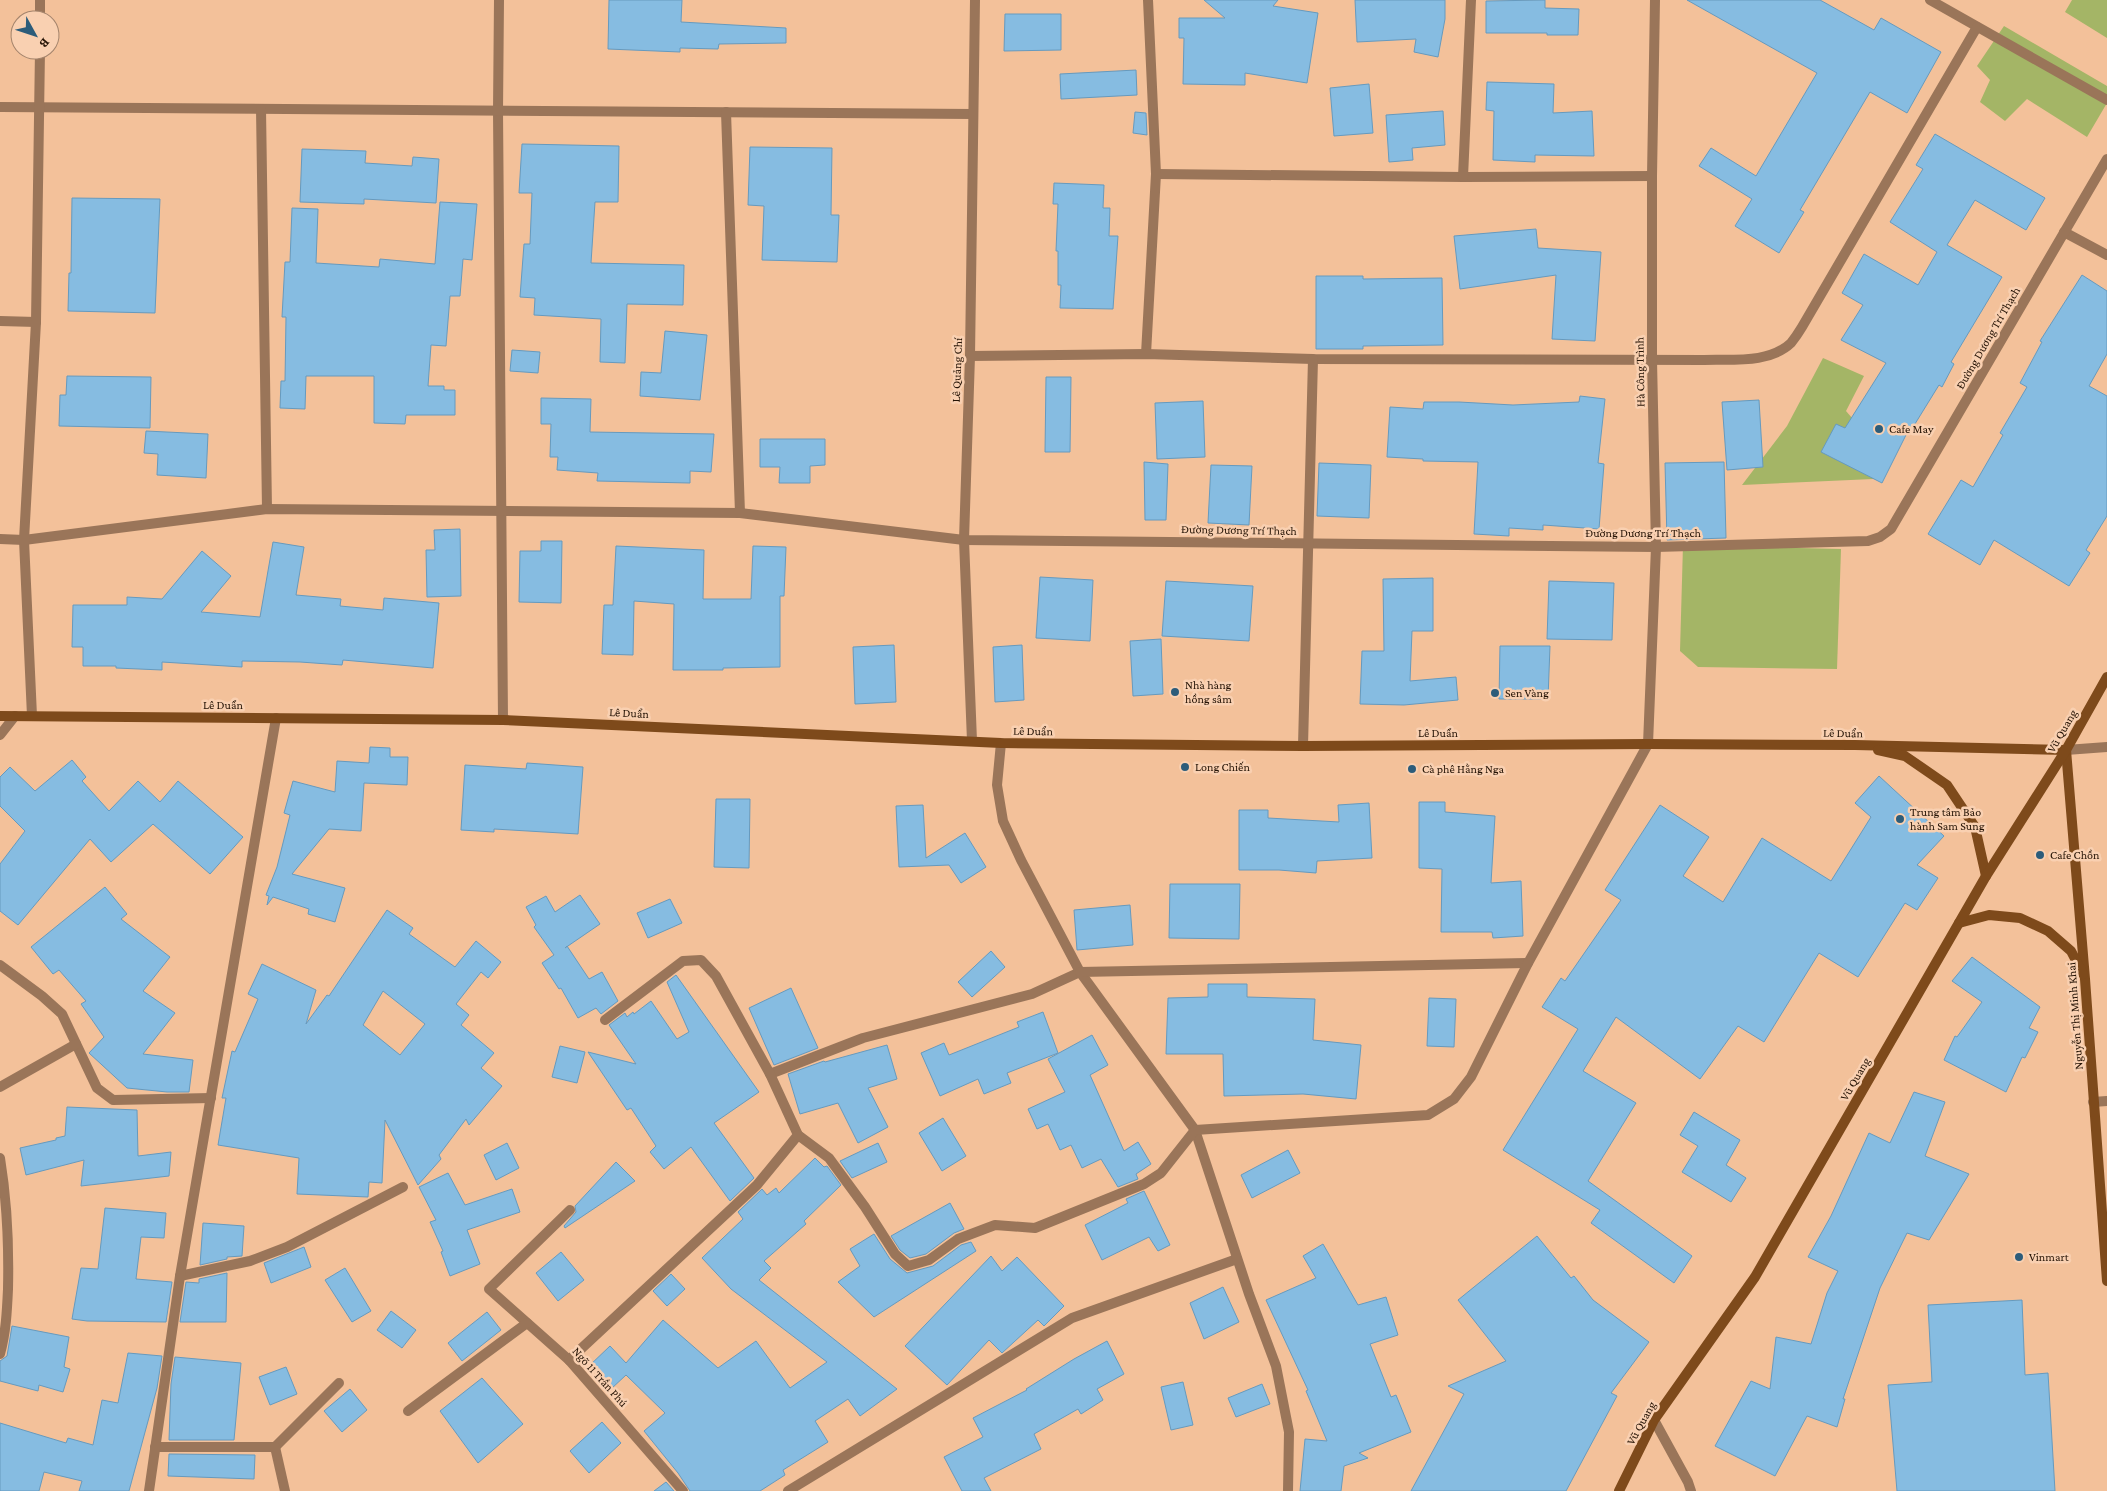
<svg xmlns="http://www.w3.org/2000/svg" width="2107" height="1491" font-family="'Crimson Pro',serif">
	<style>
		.green { fill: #a4b566 }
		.building { fill: #86bce1; stroke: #669abe; fill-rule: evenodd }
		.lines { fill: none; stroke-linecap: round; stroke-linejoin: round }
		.lane { stroke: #9a7559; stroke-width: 10 }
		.street { stroke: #9a7559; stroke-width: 10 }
		.secondary { stroke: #7e4a1b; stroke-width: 10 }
		.poi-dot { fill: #2c5c7a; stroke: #f9d0b1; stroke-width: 2 }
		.labels { text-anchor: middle; stroke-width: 5; stroke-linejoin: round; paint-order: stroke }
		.street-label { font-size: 12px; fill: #251305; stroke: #f9d0b1 }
		.poi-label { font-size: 12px; fill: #251305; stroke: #f9d0b1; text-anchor: start }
	</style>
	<rect width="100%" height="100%" fill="#f3c19a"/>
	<g class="green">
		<polygon points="2072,0 2107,0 2107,38 2065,12"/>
		<polygon points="2004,26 2107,86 2107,103 2087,137 2027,99 2005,121 1980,102 1990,80 1977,66"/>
		<polygon points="1823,358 1864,376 1846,411 1890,462 1873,479 1742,485 1787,426"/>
		<polygon points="1683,545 1841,549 1837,669 1698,667 1680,651"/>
	</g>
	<g class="building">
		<polygon points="609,0 682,0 681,22 786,28 786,43 719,44 718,49 680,48 680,52 608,49"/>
		<polygon points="1204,0 1278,0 1273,6 1318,13 1307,83 1245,73 1245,85 1183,84 1184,38 1179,38 1179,18 1225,18"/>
		<polygon points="1355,0 1445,0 1445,19 1438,57 1414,52 1416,39 1357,42"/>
		<polygon points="1545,0 1545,8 1579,9 1578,35 1547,35 1547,33 1486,33 1486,1"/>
		<polygon points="1687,0 1820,0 1874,30 1881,18 1941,52 1907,113 1870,92 1800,210 1804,212 1779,253 1735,226 1752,199 1699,166 1711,148 1756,176 1817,73"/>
		<polygon points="1005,14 1061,14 1061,50 1004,51"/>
		<polygon points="1136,70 1137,95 1061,99 1060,74"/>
		<polygon points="1487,82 1554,84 1553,113 1592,111 1594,156 1535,155 1535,162 1493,160 1494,111 1486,110"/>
		<polygon points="1369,84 1373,133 1334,136 1330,88"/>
		<polygon points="1443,111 1445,145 1412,148 1413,160 1389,162 1386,115"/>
		<polygon points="1135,112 1146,113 1147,135 1133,133"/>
		<polygon points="1935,134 2045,198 2026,230 1975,200 1947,245 2002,277 1951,362 1954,364 1942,387 1939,385 1910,432 1908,431 1882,483 1821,452 1836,424 1845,428 1886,363 1841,340 1863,305 1842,293 1864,254 1918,285 1937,252 1890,222 1923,169 1916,165"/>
		<polygon points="522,144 619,146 618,202 595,202 591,263 684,265 683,305 627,304 625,363 600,362 601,319 534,315 535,298 520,297 524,244 530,244 532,193 519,193"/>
		<polygon points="750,147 832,148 831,215 839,215 837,262 762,260 764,206 748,205"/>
		<polygon points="302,149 366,151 365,163 412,166 413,157 439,159 436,203 364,199 364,204 300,202"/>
		<polygon points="1054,183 1104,185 1103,208 1110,208 1109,236 1118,236 1113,309 1060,308 1061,285 1058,285 1058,251 1056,251 1058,204 1053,204"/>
		<polygon points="72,198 160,199 155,313 68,311 69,273 71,273"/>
		<polygon points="440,202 477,204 472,260 463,259 460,296 450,296 446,346 431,345 428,386 444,386 444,390 455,390 455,415 406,415 405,424 374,423 374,376 306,376 305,409 280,408 281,381 285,381 286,317 282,317 285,262 290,262 292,208 318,209 316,263 379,267 380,259 435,264"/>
		<polygon points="1536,229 1538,248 1601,252 1595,341 1552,339 1556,275 1460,289 1454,236"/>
		<polygon points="2082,275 2107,291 2107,354 2089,386 2107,396 2107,516 2086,550 2090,553 2069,586 1994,540 1980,565 1928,534 1961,480 1973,487 2003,435 2000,433 2027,387 2020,383 2042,342 2040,341"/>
		<polygon points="1316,276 1363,276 1363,279 1442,278 1443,345 1363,346 1363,349 1316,349"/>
		<polygon points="665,331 707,335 700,400 640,396 641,372 661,373"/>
		<polygon points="512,350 540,352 538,373 510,371"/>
		<polygon points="67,376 151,377 150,428 59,426 60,395 66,395"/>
		<polygon points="1046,377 1071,377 1070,452 1045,452"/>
		<polygon points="1580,396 1605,399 1598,463 1604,464 1599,529 1543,525 1543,530 1509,528 1509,536 1474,534 1478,462 1423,461 1423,459 1387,457 1390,407 1423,409 1424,402 1459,402 1513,405 1579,402"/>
		<polygon points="541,398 591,399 590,432 714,434 711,472 690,471 690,483 597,481 598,473 557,470 558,457 550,457 551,424 541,424"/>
		<polygon points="1759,400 1763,467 1727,470 1722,402"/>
		<polygon points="1203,401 1205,457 1157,459 1155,403"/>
		<polygon points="146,431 208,434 206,478 157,475 158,454 144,453"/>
		<polygon points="760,439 825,439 825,465 810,466 810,483 779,483 780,467 760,467"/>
		<polygon points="1144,462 1168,464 1166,520 1145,520"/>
		<polygon points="1724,462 1726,538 1667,540 1665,463"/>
		<polygon points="1319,463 1371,465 1369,518 1317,516"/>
		<polygon points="1211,465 1252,466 1249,525 1208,523"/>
		<polygon points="460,529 461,596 427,597 426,550 435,550 434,530"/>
		<polygon points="541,541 562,541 561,603 519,602 520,551 541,551"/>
		<polygon points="273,542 304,547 296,595 341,599 340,606 383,610 384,598 439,603 433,668 343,660 342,665 300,662 242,661 242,667 162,662 162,670 116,668 116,666 83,666 83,647 72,647 73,605 127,605 127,597 162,599 202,551 231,576 201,612 260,617"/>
		<polygon points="616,546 704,550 703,599 751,599 753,546 786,547 784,596 780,596 780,667 723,668 723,670 673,670 674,604 634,601 633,655 602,654 604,605 613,605"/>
		<polygon points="1040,577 1093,580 1090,641 1036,638"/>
		<polygon points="1433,578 1433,631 1412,631 1410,681 1456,677 1458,700 1404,705 1360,704 1362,651 1384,651 1383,579"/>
		<polygon points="1166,581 1253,586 1249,641 1162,636"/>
		<polygon points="1549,581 1614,583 1612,640 1547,639"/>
		<polygon points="1161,639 1163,694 1133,696 1130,641"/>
		<polygon points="894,645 896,702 855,704 853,647"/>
		<polygon points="1022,645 1024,700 995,702 993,647"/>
		<polygon points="1500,646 1550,646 1548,699 1499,699"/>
		<polygon points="370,747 390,748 390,757 408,757 407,785 364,783 361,831 329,829 292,874 345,888 335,922 308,914 309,909 273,897 267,905 269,896 266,895 277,867 290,815 284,813 293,781 335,792 337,761 369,763"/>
		<polygon points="72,760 86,777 82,781 109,811 138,781 160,802 178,781 243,837 210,874 153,824 111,862 90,839 18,925 0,911 0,864 25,831 0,806 0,777 10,767 35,791"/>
		<polygon points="527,763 583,767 578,834 494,829 494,832 461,830 465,765 526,769"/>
		<polygon points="1879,776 1944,836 1917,865 1938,878 1917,910 1905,903 1858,977 1819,953 1764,1042 1738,1026 1700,1079 1616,1017 1583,1071 1636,1103 1588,1181 1692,1256 1674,1283 1591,1223 1600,1210 1503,1150 1578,1029 1542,1007 1561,978 1565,981 1621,900 1605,890 1660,805 1709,837 1683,876 1723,902 1762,838 1831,881 1871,817 1855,803"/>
		<polygon points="716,799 750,799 749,868 714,867"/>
		<polygon points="1419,802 1445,802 1445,812 1495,816 1491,883 1521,881 1523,936 1493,938 1492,932 1441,932 1442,869 1419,868"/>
		<polygon points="1369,803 1372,858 1317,861 1316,873 1279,870 1239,870 1239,810 1268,810 1268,818 1339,822 1338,805"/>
		<polygon points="923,805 926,858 965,833 986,867 961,883 949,865 899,867 896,806"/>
		<polygon points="1170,884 1240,884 1239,939 1169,938"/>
		<polygon points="105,887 127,914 121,919 170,957 143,991 175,1013 143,1054 193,1060 189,1092 167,1092 127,1088 89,1053 104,1037 81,1004 86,1001 59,970 53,974 31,947"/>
		<polygon points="580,895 600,924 565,948 567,946 589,979 602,972 618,1001 601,1014 596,1008 578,1018 561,988 559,989 542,963 554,955 534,927 536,925 526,907 546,896 555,912"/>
		<polygon points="670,899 682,923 648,938 637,913"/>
		<polygon points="1130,905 1133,945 1077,950 1074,910"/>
		<path d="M 387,910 L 413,928 L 409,934 L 455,967 L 476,941 L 501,962 L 488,978 L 481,972 L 456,1004 L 469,1015 L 461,1025 L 494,1053 L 481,1068 L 502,1086 L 469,1125 L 466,1119 L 439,1155 L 441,1159 L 418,1185 L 385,1120 L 382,1183 L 369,1182 L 368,1197 L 297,1194 L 299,1158 L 218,1145 L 226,1098 L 222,1098 L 232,1051 L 235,1052 L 258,999 L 248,994 L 262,964 L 316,990 L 306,1024 L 327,995 L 329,996 ZM 383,991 L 425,1024 L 400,1055 L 363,1025 Z"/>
		<polygon points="991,951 1005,967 972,997 958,982"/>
		<polygon points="1972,957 2040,1007 2029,1028 2038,1032 2025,1058 2022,1057 2006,1092 1944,1060 1955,1036 1957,1037 1982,1002 1952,981"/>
		<polygon points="676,975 759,1092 714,1123 754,1178 730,1201 691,1147 664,1169 650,1152 656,1146 631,1108 627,1110 588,1052 636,1064 609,1025 625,1013 627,1017 633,1012 634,1014 651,1001 677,1039 689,1032 667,982"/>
		<polygon points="1208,984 1247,984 1247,997 1315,999 1313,1040 1361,1045 1356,1099 1303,1094 1224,1096 1223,1054 1166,1054 1168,998 1208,997"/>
		<polygon points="791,988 818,1048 774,1065 749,1008"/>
		<polygon points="1429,998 1456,999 1454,1047 1427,1046"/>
		<polygon points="1043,1012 1058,1053 1007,1073 1011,1083 984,1094 978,1079 940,1096 921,1053 944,1043 949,1055 1019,1027 1017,1022"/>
		<polygon points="1092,1035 1108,1065 1090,1075 1124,1151 1138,1142 1151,1164 1136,1174 1138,1179 1118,1187 1101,1159 1082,1168 1071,1145 1060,1150 1048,1124 1037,1129 1028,1109 1065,1092 1048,1059"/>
		<polygon points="887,1045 897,1079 868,1088 888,1127 858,1143 838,1103 800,1114 788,1074 824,1061 825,1062"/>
		<polygon points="560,1046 585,1052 577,1083 552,1077"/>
		<polygon points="1914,1092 1945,1102 1925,1156 1969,1174 1929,1240 1907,1233 1880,1288 1843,1399 1845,1399 1837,1427 1807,1416 1775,1476 1715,1446 1751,1381 1770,1389 1776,1337 1811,1344 1827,1293 1838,1271 1808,1257 1831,1216 1869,1133 1890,1143"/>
		<polygon points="67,1107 137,1110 138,1156 171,1152 169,1176 81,1186 84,1160 26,1175 20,1148 56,1140 56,1138 65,1136"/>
		<polygon points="1694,1112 1740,1140 1726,1165 1746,1178 1731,1202 1682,1172 1698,1146 1680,1135"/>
		<polygon points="943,1118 966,1156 942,1171 919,1133"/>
		<polygon points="507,1143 519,1168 496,1180 484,1155"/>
		<polygon points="878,1143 887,1162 852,1178 840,1161"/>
		<polygon points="1288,1150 1300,1173 1252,1198 1241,1175"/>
		<polygon points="815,1158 824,1167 827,1166 841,1185 804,1221 806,1224 764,1261 771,1268 759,1280 897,1389 860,1416 848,1399 815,1421 828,1442 783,1470 785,1475 760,1491 690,1491 678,1473 644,1431 665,1413 626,1375 611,1389 589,1366 610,1346 626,1363 663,1320 718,1368 756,1341 790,1388 827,1362 731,1289 702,1258 743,1219 738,1212 762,1189 767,1195 776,1188 779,1193"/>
		<polygon points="616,1162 635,1181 565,1228 564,1226 576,1212 575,1206"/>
		<polygon points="448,1173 465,1205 512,1189 520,1212 467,1230 480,1264 450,1276 441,1252 443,1251 430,1222 436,1220 419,1187"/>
		<polygon points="1144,1191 1170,1245 1158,1251 1149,1237 1102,1260 1085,1225 1128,1203 1126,1199"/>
		<polygon points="950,1203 964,1229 954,1233 926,1254 910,1258 900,1250 891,1236"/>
		<polygon points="105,1208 166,1213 164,1238 141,1237 136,1279 172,1282 166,1322 87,1321 72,1319 81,1268 98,1269"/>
		<polygon points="203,1223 244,1226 242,1256 227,1257 227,1259 200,1265"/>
		<polygon points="874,1234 890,1259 907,1273 933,1266 961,1245 971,1242 976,1251 874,1317 838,1282 860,1266 850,1249"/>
		<polygon points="1537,1236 1571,1278 1574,1276 1593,1300 1649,1342 1611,1393 1617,1396 1566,1491 1411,1491 1464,1394 1448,1386 1506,1361 1458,1300"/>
		<polygon points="1323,1244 1358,1305 1386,1297 1398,1335 1370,1344 1391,1397 1396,1395 1411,1432 1359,1453 1368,1458 1344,1466 1341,1491 1300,1491 1305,1439 1327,1441 1306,1391 1308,1390 1266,1300 1316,1278 1303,1256"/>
		<polygon points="304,1247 311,1267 271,1283 264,1263"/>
		<polygon points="561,1252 584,1280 558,1301 536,1273"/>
		<polygon points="991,1256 1002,1271 1017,1257 1064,1306 1044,1326 1038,1320 1002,1353 989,1340 947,1385 905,1346"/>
		<polygon points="345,1268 371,1311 352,1322 325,1280"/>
		<polygon points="227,1273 226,1322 180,1322 186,1282 199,1283 199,1279"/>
		<polygon points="671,1274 685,1289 667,1306 653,1291"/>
		<polygon points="1223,1287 1239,1322 1204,1339 1190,1303"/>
		<polygon points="2022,1300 2025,1375 2048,1373 2055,1491 1897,1491 1888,1385 1932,1382 1928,1305"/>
		<polygon points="391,1311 416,1330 402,1348 377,1330"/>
		<polygon points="487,1312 501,1330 462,1361 448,1343"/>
		<polygon points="12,1326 69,1337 64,1367 70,1369 63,1392 39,1385 38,1391 0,1381 0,1361 7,1356"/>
		<polygon points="1107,1341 1124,1374 1097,1389 1103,1400 1081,1414 1078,1409 1034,1434 1041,1449 984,1478 991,1491 962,1491 944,1457 983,1437 973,1418 1027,1390 1026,1389 1074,1359"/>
		<polygon points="128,1353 162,1356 157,1388 129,1491 79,1491 82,1481 44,1472 39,1491 0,1491 0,1423 66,1443 68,1438 93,1445 102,1400 118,1403"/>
		<polygon points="175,1357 241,1363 234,1440 169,1440 171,1384"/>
		<polygon points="286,1367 297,1394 270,1405 259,1377"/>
		<polygon points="482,1378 523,1424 478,1463 440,1411"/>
		<polygon points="1183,1382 1193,1425 1171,1430 1161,1387"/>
		<polygon points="1262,1384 1270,1404 1236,1417 1228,1398"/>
		<polygon points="350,1389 367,1410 342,1432 324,1411"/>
		<polygon points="602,1422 621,1443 589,1473 570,1451"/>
		<polygon points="169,1454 255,1455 254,1479 168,1476"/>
		<polygon points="666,1482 674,1491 654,1491"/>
	</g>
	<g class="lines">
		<g class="lane">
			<polyline points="0,965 42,996 62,1014 97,1088 113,1100 211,1098"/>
			<polyline points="770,1074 863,1038 1032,994 1080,972"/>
			<polyline points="0,1087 76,1044"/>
			<path d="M 0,1158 C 7,1201 9,1245 8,1289 C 7,1311 6,1332 0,1354"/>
			<polyline points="570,1210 489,1289 569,1360 683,1491"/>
			<polyline points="180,1276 250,1261 287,1247 403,1187"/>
			<polyline points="569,1360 757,1185 798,1135 770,1074 716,976 701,960 683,961 605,1020"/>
			<polyline points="408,1411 527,1323"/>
			<polyline points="1654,1420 1688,1482 1691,1491"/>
			<polyline points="155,1447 275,1447 339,1383"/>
			<polyline points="275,1447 285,1491"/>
			<polyline points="788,1491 1072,1318 1237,1259"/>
		</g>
		<g class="street">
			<polyline points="499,0 498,111 503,720"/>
			<polyline points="1930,0 2107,100"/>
			<polyline points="40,20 40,0"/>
			<polyline points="0,107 973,114"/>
			<polyline points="261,109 267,509"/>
			<polyline points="726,112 740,513"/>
			<polyline points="1156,174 1463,177 1652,176"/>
			<polyline points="1463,177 1471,0"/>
			<polyline points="2064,232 2107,255"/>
			<polyline points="0,321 36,322"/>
			<polyline points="1146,354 1156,174 1148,0"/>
			<path d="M 970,356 L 1146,354 L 1313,359 L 1704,360 C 1732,359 1769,364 1791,343 C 1795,338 1799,332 1802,327 L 1977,27"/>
			<polyline points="0,539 24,540 267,509 740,513 964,540 1656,547 1868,541 1880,537 1891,529 2107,159"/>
			<polyline points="32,716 24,540 36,322 40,50"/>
			<polyline points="0,735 15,716"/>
			<polyline points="972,741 964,540 970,356 975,0"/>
			<polyline points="1001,743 997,785 1003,821 1021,860 1080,972 1195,1130 1249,1294 1276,1366 1289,1432 1288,1491"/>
			<polyline points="1303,746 1313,359"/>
			<polyline points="2066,750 2107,747"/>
			<polyline points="1080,972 1528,963"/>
			<polyline points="2093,1102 2107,1101"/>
			<polyline points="798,1135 829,1158 865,1207 895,1254 908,1266 929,1260 958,1239 995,1225 1035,1228 1144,1184 1161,1173 1195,1130 1428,1115 1454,1099 1471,1077 1528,963 1648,744 1656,547 1652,360 1652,176 1655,0"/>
			<polyline points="149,1491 180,1276 276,718"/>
		</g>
		<g class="secondary">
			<polyline points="0,716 503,720 1001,743 1303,746 1648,744 1855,745 2066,750"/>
			<polyline points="1878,750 1905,756 1947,785 1975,827 1986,876"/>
			<polyline points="2066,750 2085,979 2107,1281"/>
			<polyline points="1959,923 1989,915 2020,918 2048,931 2071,951 2083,974"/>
			<polyline points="1619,1491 1654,1420 1755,1277 1986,876 2066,750 2107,677"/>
		</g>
	</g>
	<g class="poi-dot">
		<circle cx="1879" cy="429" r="5"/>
		<circle cx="1175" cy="692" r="5"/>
		<circle cx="1495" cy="693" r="5"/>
		<circle cx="1185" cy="767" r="5"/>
		<circle cx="1412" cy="769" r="5"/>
		<circle cx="1900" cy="819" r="5"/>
		<circle cx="2040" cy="855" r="5"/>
		<circle cx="2019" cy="1257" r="5"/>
	</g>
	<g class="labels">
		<g class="street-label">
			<text transform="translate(1988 338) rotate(-60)" y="4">Đường Dương Trí Thạch</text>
			<text transform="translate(957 370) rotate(-88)" y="4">Lê Quảng Chí</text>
			<text transform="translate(1640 372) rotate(-91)" y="4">Hà Công Trình</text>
			<text transform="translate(1239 530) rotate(1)" y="4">Đường Dương Trí Thạch</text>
			<text x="1643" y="537">Đường Dương Trí Thạch</text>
			<text x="223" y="709">Lê Duẩn</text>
			<text transform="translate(629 713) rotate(3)" y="4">Lê Duẩn</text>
			<text transform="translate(1033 731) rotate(1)" y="4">Lê Duẩn</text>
			<text transform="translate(2062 731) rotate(-60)" y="4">Vũ Quang</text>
			<text x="1438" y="737">Lê Duẩn</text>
			<text transform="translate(1843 733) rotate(1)" y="4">Lê Duẩn</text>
			<text transform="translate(2075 1016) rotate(-94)" y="4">Nguyễn Thị Minh Khai</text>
			<text transform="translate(1855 1079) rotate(-60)" y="4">Vũ Quang</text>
			<text transform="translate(600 1377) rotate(48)" y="4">Ngõ 11 Trần Phú</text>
			<text transform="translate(1641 1423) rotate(-61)" y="4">Vũ Quang</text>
		</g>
		<g class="poi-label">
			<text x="1889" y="433">Cafe May</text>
			<text x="1185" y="689">Nhà hàng<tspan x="1185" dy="14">hồng sâm</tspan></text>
			<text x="1505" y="697">Sen Vàng</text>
			<text x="1195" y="771">Long Chiến</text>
			<text x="1422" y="773">Cà phê Hằng Nga</text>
			<text x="1910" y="816">Trung tâm Bảo<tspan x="1910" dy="14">hành Sam Sung</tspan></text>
			<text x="2050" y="859">Cafe Chồn</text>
			<text x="2029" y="1261">Vinmart</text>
		</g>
	</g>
	<g transform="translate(35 35) rotate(130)"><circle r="24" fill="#f9d0b1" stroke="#a4846c"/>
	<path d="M0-4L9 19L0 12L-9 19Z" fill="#2c5c7a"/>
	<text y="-8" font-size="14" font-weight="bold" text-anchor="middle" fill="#251305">B</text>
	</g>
</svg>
